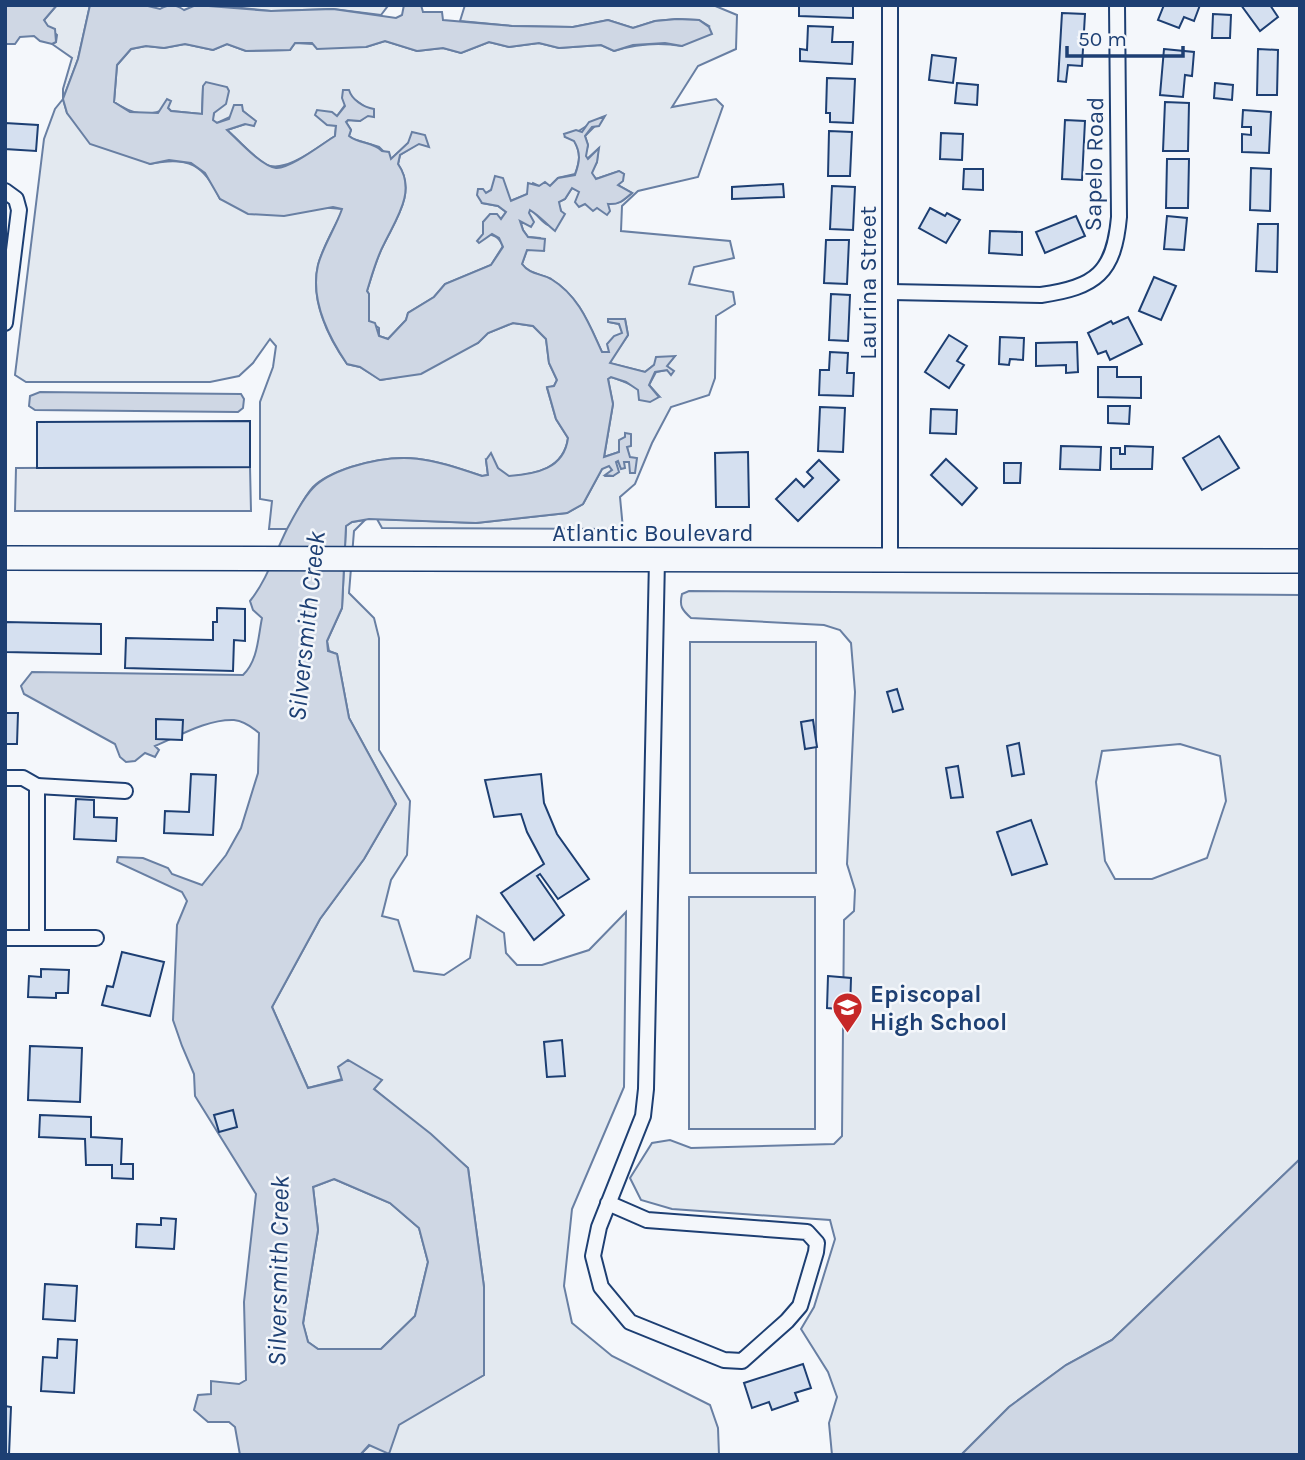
<svg xmlns="http://www.w3.org/2000/svg" width="1305" height="1460" font-family="Karla,sans-serif">
	<style>
		.green { fill: #e3e9f0; stroke: #687fa3; stroke-width: 2; fill-rule: evenodd }
		.parking { fill: #e3e8f0; stroke: #687fa3; stroke-width: 2 }
		.water { fill: #cfd7e4; stroke: #687fa3; stroke-width: 2; fill-rule: evenodd }
		.building { fill: #d5e0f0; stroke: #1d3f73; stroke-width: 2 }
		.lines { fill: none; stroke-linecap: round; stroke-linejoin: round }
		.minor-casing { stroke: #1d3f73; stroke-width: 18 }
		.primary-casing { stroke: #1d3f73; stroke-width: 26 }
		.minor { stroke: #f4f7fb; stroke-width: 14 }
		.primary { stroke: #f4f7fb; stroke-width: 23 }
		.labels { text-anchor: middle; stroke-width: 5; stroke-linejoin: round; paint-order: stroke }
		.street-label { font-size: 24px; fill: #1d3f73; stroke: #f4f7fb }
		.poi-label { font-size: 24px; font-weight: bold; fill: #1d3f73; stroke: #f4f7fb; text-anchor: start }
		.water-label { font-size: 26px; font-style: italic; fill: #1d3f73; stroke: #f4f7fb }
	</style>
	<rect width="100%" height="100%" fill="#f4f7fb"/>
	<g class="green">
		<path d="M 57,5 L 90,5 L 78,59 L 63,99 L 67,113 L 77,124 L 150,164 C 188,156 204,164 220,199 L 343,209 C 335,227 323,246 318,265 C 310,299 327,336 347,364 L 360,367 L 381,380 L 398,377 L 478,343 L 488,333 L 513,323 L 533,326 L 546,339 L 549,363 L 557,380 L 554,386 L 547,388 L 556,419 L 568,438 C 564,469 536,474 509,477 L 486,460 L 488,475 L 482,476 C 431,459 405,450 351,467 C 339,471 322,478 313,487 C 303,498 295,516 288,529 L 269,529 L 272,501 L 260,499 L 260,402 L 273,367 L 276,346 L 270,339 L 253,363 L 239,376 L 210,382 L 26,382 L 15,375 L 44,139 L 55,109 L 63,99 L 63,89 L 72,58 L 52,44 L 56,42 L 57,35 L 47,27 L 44,20 Z"/>
		<polygon points="214,5 385,5 387,7 381,15 333,9 271,11"/>
		<path d="M 465,5 L 713,5 L 737,15 L 736,49 L 698,66 L 672,107 L 716,99 L 723,106 L 698,177 L 638,191 L 622,206 L 621,231 L 730,241 L 734,258 L 694,267 L 689,284 L 733,292 L 735,304 L 716,316 L 715,378 L 709,395 L 671,407 L 652,443 L 635,484 L 620,497 L 623,529 L 382,528 L 377,519 L 476,523 L 567,513 L 583,504 L 602,469 L 609,465 L 612,470 L 606,476 L 613,476 L 616,462 L 630,462 L 625,437 L 619,452 L 604,457 L 613,404 L 608,379 L 611,377 C 628,382 642,391 659,396 L 649,385 L 656,372 L 667,370 L 671,374 L 667,366 L 674,357 L 654,365 L 645,372 L 609,363 L 628,335 L 625,319 L 609,322 L 619,324 L 623,333 L 609,346 L 609,353 L 602,352 C 589,324 579,296 551,279 C 540,273 530,275 522,264 L 527,250 L 544,250 L 540,238 L 528,237 L 523,230 L 520,220 L 530,210 C 538,214 540,221 548,225 L 561,211 L 558,202 L 565,199 L 572,188 L 579,191 L 585,204 L 597,208 L 607,206 L 608,203 C 619,205 624,200 632,193 L 618,185 L 624,174 L 619,171 L 596,179 L 591,173 L 597,162 L 598,149 L 587,159 L 585,156 L 588,145 L 585,136 L 604,117 C 589,122 581,132 566,137 L 574,140 C 581,153 580,161 575,174 L 558,178 L 550,186 L 539,186 L 533,183 L 528,194 L 510,201 L 491,190 L 486,193 L 482,203 L 498,206 L 506,212 L 501,219 L 483,222 L 483,234 C 494,234 499,237 503,246 L 491,265 L 445,284 L 434,297 L 408,313 L 406,320 L 388,339 L 379,336 L 379,328 L 369,321 L 369,294 L 367,291 C 372,276 376,259 384,244 C 396,219 417,191 398,164 L 400,155 L 419,143 L 425,135 L 408,143 L 391,159 L 379,147 L 353,139 L 349,136 L 351,130 L 346,122 L 348,120 L 360,121 L 368,115 L 365,107 L 351,97 L 337,116 L 335,136 C 318,147 284,175 265,164 C 251,155 239,140 227,130 L 255,121 L 243,111 L 217,123 L 212,120 L 214,113 L 203,87 L 202,114 L 171,111 L 168,108 C 147,118 132,114 114,102 L 117,65 L 131,49 L 146,46 L 164,48 L 185,44 L 213,50 L 227,44 L 246,51 L 290,50 L 295,43 L 366,47 L 385,41 L 417,51 L 443,48 L 461,53 L 489,42 L 509,47 L 539,43 L 559,48 L 601,45 L 614,51 C 636,44 658,42 682,46 L 709,26 L 699,20 L 677,19 L 655,21 L 633,28 L 608,20 L 573,27 L 512,26 L 460,21 Z"/>
		<path d="M 365,520 L 354,531 L 349,593 L 374,618 L 379,638 L 379,750 L 410,801 L 407,855 L 391,880 L 382,916 L 398,920 L 414,971 L 444,975 L 470,958 L 477,916 L 504,933 L 506,953 L 517,965 L 542,965 L 589,950 L 626,912 L 624,1087 L 572,1209 L 564,1286 L 572,1323 L 612,1356 L 710,1405 L 718,1428 L 719,1455 L 360,1455 C 393,1420 443,1399 484,1375 L 484,1287 L 468,1168 L 374,1089 L 381,1080 L 342,1079 L 308,1088 L 272,1007 L 320,919 L 364,859 L 396,804 L 349,718 L 337,654 L 329,651 L 327,641 L 342,608 L 346,526 L 352,522 Z"/>
		<path d="M 689,591 L 1300,595 L 1300,1159 L 1112,1340 L 1066,1365 L 1009,1407 L 961,1455 L 832,1455 L 829,1423 L 837,1397 L 828,1372 L 801,1329 L 814,1307 L 835,1239 L 830,1220 L 672,1209 L 641,1200 L 630,1178 L 652,1143 L 670,1140 L 691,1148 L 834,1144 L 842,1136 L 844,920 L 854,911 L 855,890 L 847,864 L 855,692 L 851,643 L 840,630 L 824,625 L 691,618 C 682,610 679,606 682,594 ZM 1180,744 L 1220,756 L 1226,801 L 1207,858 L 1152,879 L 1115,879 L 1105,861 L 1096,782 L 1102,751 Z"/>
		<rect x="690" y="642" width="126" height="231"/>
		<rect x="689" y="897" width="126" height="232"/>
		<polygon points="334,1179 390,1203 419,1228 428,1262 415,1316 381,1349 318,1349 308,1342 303,1324 318,1230 313,1187"/>
	</g>
	<polygon class="parking" points="250,467 251,511 15,511 16,468"/>
	<g class="water">
		<polygon points="5,5 57,5 44,20 48,26 55,29 56,42 52,44 40,41 34,36 20,37 15,44 5,44"/>
		<path d="M 90,5 L 144,5 L 160,9 C 169,4 175,4 184,10 L 196,5 L 271,11 L 333,9 L 396,18 L 402,15 L 404,5 L 421,5 L 423,12 L 442,12 L 443,20 L 512,26 L 573,27 L 608,20 L 633,28 L 655,21 L 677,19 L 699,20 L 709,27 L 712,34 L 682,46 L 665,43 L 633,45 L 614,51 L 601,45 L 559,48 L 539,43 L 509,47 L 489,42 L 461,53 L 443,48 L 417,51 L 385,41 L 366,47 L 317,49 L 312,43 L 295,43 L 290,50 L 246,51 L 227,44 L 213,50 L 185,44 L 164,48 L 146,46 L 131,49 L 117,65 L 114,102 L 130,112 L 158,113 L 167,99 L 171,101 L 168,108 L 171,111 L 202,114 L 203,86 L 206,82 L 227,87 L 229,91 L 226,104 L 214,113 L 213,120 L 217,123 L 229,119 L 234,105 L 242,105 L 243,111 L 256,121 L 254,126 L 245,124 L 227,130 C 238,140 261,166 276,168 C 290,169 322,144 335,136 L 336,126 L 327,125 L 315,115 L 317,110 L 332,112 L 337,116 L 345,106 L 342,98 L 343,90 L 349,90 C 352,100 363,107 374,109 L 374,117 L 368,116 L 360,121 L 348,120 L 346,122 L 351,130 L 349,136 C 359,144 374,142 382,151 L 389,152 L 391,159 L 408,143 L 412,132 L 425,135 L 429,147 L 419,144 L 400,155 L 398,164 C 417,191 396,219 384,244 C 376,259 372,275 367,291 L 369,294 L 369,321 L 375,323 L 379,336 L 388,339 L 406,320 L 408,313 L 434,297 L 445,284 L 491,265 L 503,247 L 499,238 L 492,234 L 479,243 L 477,241 L 483,234 L 483,222 L 490,214 L 497,214 L 501,219 L 506,212 L 498,206 L 482,203 L 477,195 L 478,189 L 483,189 L 486,193 L 491,190 L 495,176 L 503,178 L 511,201 L 527,194 L 528,183 L 539,186 L 545,182 L 550,186 L 558,178 L 575,175 C 580,161 581,153 574,141 L 565,137 L 564,134 L 576,130 L 582,132 L 589,122 L 605,116 L 599,126 L 592,127 L 585,136 L 588,145 L 586,156 L 588,159 L 599,148 L 597,162 L 592,173 L 596,179 L 619,171 L 624,174 L 623,181 L 618,185 L 632,193 C 624,200 619,205 608,204 L 610,211 L 607,215 L 597,208 L 593,211 L 585,204 L 579,207 L 575,202 L 579,192 L 572,188 L 565,199 L 559,202 L 561,211 L 565,214 L 555,231 C 546,224 539,215 530,210 L 529,213 L 534,222 L 531,227 L 520,221 L 523,230 L 528,237 L 545,239 L 544,251 L 527,250 L 522,264 C 530,275 540,273 551,279 C 579,296 589,324 602,352 L 609,352 L 607,344 L 614,336 L 622,333 L 619,324 L 608,322 L 608,319 L 625,319 L 628,335 L 610,363 L 645,372 L 654,365 L 656,357 L 675,356 L 667,366 L 674,371 L 671,375 L 667,370 L 655,372 L 649,385 L 659,397 L 650,402 L 639,400 L 638,390 L 626,382 L 611,377 L 608,379 L 613,404 L 604,457 L 619,452 L 619,440 L 625,437 L 625,433 L 631,434 L 631,446 L 627,447 L 630,457 L 637,458 L 635,473 L 630,473 L 629,462 L 624,462 L 625,468 L 621,469 L 618,461 L 616,462 L 619,472 L 613,476 L 605,475 L 612,470 L 609,466 L 602,469 L 583,504 L 567,513 L 476,523 L 369,519 L 352,522 L 346,526 L 342,608 L 327,641 L 328,651 L 337,654 L 349,718 L 396,804 L 364,859 L 320,919 L 272,1007 L 308,1088 L 342,1080 L 338,1067 L 348,1060 L 382,1080 L 374,1089 L 431,1134 L 468,1168 L 484,1287 L 484,1375 L 399,1425 L 389,1454 L 369,1445 L 360,1455 L 240,1455 L 235,1427 L 229,1422 L 208,1422 L 194,1410 L 198,1395 L 211,1394 L 211,1381 L 239,1384 L 246,1380 L 244,1302 L 256,1194 L 195,1096 L 194,1074 L 182,1046 L 173,1020 L 177,925 L 187,901 L 182,892 L 117,862 L 118,857 L 143,858 L 168,868 L 172,874 L 202,885 L 226,855 L 241,828 L 258,773 L 259,733 C 252,727 244,721 234,720 C 207,719 179,736 155,746 L 159,750 L 155,757 L 145,753 L 135,761 L 126,762 L 120,757 L 115,744 L 24,694 L 21,686 L 32,672 L 243,675 C 258,661 258,637 262,618 L 253,610 L 250,601 C 267,580 275,553 287,529 C 294,516 303,498 313,488 C 322,478 339,471 351,467 C 405,450 431,459 482,476 L 488,475 L 486,460 L 491,453 L 498,468 L 509,476 C 536,474 564,469 568,438 L 556,419 L 547,387 L 554,386 L 557,380 L 549,363 L 546,339 L 533,326 L 513,323 L 488,333 L 478,343 L 421,374 L 380,380 L 360,367 L 347,364 C 328,336 310,299 318,265 C 323,246 336,227 342,209 L 333,207 L 284,216 L 248,214 L 220,199 L 205,173 L 191,163 L 169,160 L 150,164 L 90,144 L 67,113 L 63,99 L 78,59 ZM 334,1179 L 390,1203 L 419,1228 L 428,1262 L 415,1316 L 381,1349 L 318,1349 L 308,1342 L 303,1323 L 318,1230 L 313,1187 Z"/>
		<polygon points="40,392 241,394 244,399 243,408 238,412 35,410 29,406 30,396"/>
		<polygon points="1300,1159 1300,1455 961,1455 1009,1407 1066,1365 1112,1340"/>
	</g>
	<g class="building">
		<polygon points="799,5 853,5 853,18 799,16"/>
		<polygon points="1164,5 1200,5 1194,21 1184,17 1179,28 1158,20"/>
		<polygon points="1241,5 1270,5 1278,17 1260,31"/>
		<polygon points="1062,13 1085,14 1082,66 1068,65 1066,82 1058,81"/>
		<polygon points="1213,14 1231,15 1230,38 1212,38"/>
		<polygon points="808,26 833,27 832,42 853,42 852,64 800,61 800,49 807,50"/>
		<polygon points="1164,49 1194,52 1192,76 1185,75 1183,97 1160,95"/>
		<polygon points="1258,49 1278,50 1277,95 1257,95"/>
		<polygon points="932,55 956,58 953,83 929,80"/>
		<polygon points="827,78 855,79 853,123 830,122 830,113 826,113"/>
		<polygon points="957,83 978,85 977,105 955,103"/>
		<polygon points="1215,83 1233,85 1232,100 1214,98"/>
		<polygon points="1165,102 1189,103 1188,151 1163,151"/>
		<polygon points="1243,110 1271,112 1269,153 1242,152 1242,134 1251,135 1251,127 1242,127"/>
		<polygon points="1065,120 1085,121 1082,180 1062,179"/>
		<polygon points="5,123 38,125 36,151 5,149"/>
		<polygon points="829,131 852,132 850,176 828,176"/>
		<polygon points="941,133 963,134 962,160 940,159"/>
		<polygon points="1167,159 1189,159 1188,208 1166,208"/>
		<polygon points="1251,168 1271,169 1270,211 1250,210"/>
		<polygon points="964,169 983,169 983,190 963,189"/>
		<polygon points="783,184 784,197 732,199 732,187"/>
		<polygon points="832,186 855,187 853,230 830,229"/>
		<polygon points="930,208 945,216 947,213 960,220 946,243 919,228"/>
		<polygon points="1076,216 1085,236 1045,253 1036,232"/>
		<polygon points="1167,216 1187,218 1184,250 1164,249"/>
		<polygon points="1258,224 1278,224 1277,272 1256,271"/>
		<polygon points="990,231 1022,232 1022,255 989,253"/>
		<polygon points="826,240 849,240 847,284 824,283"/>
		<polygon points="1154,277 1176,286 1161,320 1139,311"/>
		<polygon points="831,294 850,295 848,341 829,340"/>
		<polygon points="1128,317 1142,344 1110,360 1106,351 1098,354 1088,333 1111,321 1113,324"/>
		<polygon points="949,335 967,346 957,361 964,365 949,388 925,372"/>
		<polygon points="1000,337 1024,338 1023,360 1010,359 1009,365 999,364"/>
		<polygon points="1077,342 1078,372 1066,373 1066,365 1036,366 1036,343"/>
		<polygon points="830,352 848,353 847,373 854,373 853,396 819,395 820,370 829,370"/>
		<polygon points="1098,367 1117,367 1117,377 1141,377 1141,398 1098,397"/>
		<polygon points="1108,406 1130,406 1129,424 1108,423"/>
		<polygon points="820,407 845,408 843,452 818,451"/>
		<polygon points="931,409 957,410 956,434 930,433"/>
		<polygon points="250,421 250,467 37,468 37,422"/>
		<polygon points="1219,436 1239,468 1202,490 1183,458"/>
		<polygon points="1061,446 1101,447 1100,470 1060,469"/>
		<polygon points="1125,446 1153,447 1152,469 1111,469 1111,448 1120,448 1120,454 1125,454"/>
		<polygon points="748,452 749,507 716,507 715,453"/>
		<polygon points="946,459 977,488 962,505 931,475"/>
		<polygon points="819,460 839,480 798,521 776,499 796,479 804,487 813,478 807,472"/>
		<polygon points="1004,463 1021,463 1020,483 1004,483"/>
		<polygon points="217,608 245,609 245,641 234,640 233,671 125,668 126,638 213,640 213,622 217,622"/>
		<polygon points="5,622 101,624 101,654 5,652"/>
		<polygon points="897,689 903,709 893,712 887,692"/>
		<polygon points="5,713 18,713 17,744 5,744"/>
		<polygon points="156,719 183,720 182,740 156,739"/>
		<polygon points="813,720 817,747 805,749 801,722"/>
		<polygon points="1019,743 1024,774 1012,776 1007,746"/>
		<polygon points="958,766 963,797 951,798 946,768"/>
		<polygon points="191,774 216,775 213,835 164,833 165,811 189,812"/>
		<polygon points="541,774 544,803 557,834 589,879 558,899 540,874 537,876 564,915 534,940 501,893 544,864 527,832 521,814 494,817 485,780"/>
		<polygon points="76,799 94,800 94,817 117,818 116,841 74,839"/>
		<polygon points="1031,820 1047,864 1012,875 997,832"/>
		<polygon points="122,952 164,962 150,1016 102,1005 107,986 113,987"/>
		<polygon points="41,969 69,970 68,993 56,993 56,998 28,997 29,976 41,977"/>
		<polygon points="828,976 851,978 850,1010 827,1008"/>
		<polygon points="562,1040 565,1076 547,1077 544,1042"/>
		<polygon points="30,1046 82,1048 80,1102 28,1100"/>
		<polygon points="233,1110 237,1127 219,1132 214,1115"/>
		<polygon points="40,1115 91,1117 91,1137 122,1139 121,1164 133,1164 133,1179 112,1178 112,1165 86,1165 85,1139 39,1137"/>
		<polygon points="161,1218 176,1219 174,1249 136,1247 137,1224 161,1225"/>
		<polygon points="45,1284 77,1286 75,1321 43,1319"/>
		<polygon points="58,1339 77,1340 74,1393 41,1391 43,1357 57,1358"/>
		<polygon points="803,1364 811,1388 795,1393 798,1401 772,1410 769,1402 752,1408 744,1383"/>
		<polygon points="5,1406 11,1407 9,1455 5,1455"/>
	</g>
	<g class="lines">
		<defs>
			<g id="minor">
				<polyline points="5,191 16,199 19,210 5,323"/>
				<path d="M 891,292 L 1041,295 C 1096,287 1114,273 1119,217 L 1117,5"/>
				<polyline points="890,560 890,5"/>
				<polyline points="5,778 23,778 37,786 37,938 5,938"/>
				<polyline points="37,786 125,791"/>
				<polyline points="37,938 96,938"/>
				<polyline points="608,1203 647,1220 807,1232 817,1243 816,1252 800,1306 787,1321 742,1361 724,1360 630,1322 601,1287 593,1256 599,1227 643,1116 646,1089 657,559"/>
			</g>
			<polyline id="primary" points="5,558 1300,561"/>
		</defs>
		<use href="#minor" class="minor-casing"/>
		<use href="#primary" class="primary-casing"/>
		<use href="#minor" class="minor"/>
		<use href="#primary" class="primary"/>
	</g>
	<defs>
		<symbol id="school-pin" viewBox="-11 -11 22 30"><path d="M0 17L-7.5 6A9.5 9.5 0 1 1 7.5 6Z" fill="#c62828" stroke="#f4f7fb"/><path d="M0-5L7-2L0 1L-7-2ZM-4 1L0 2.5L4 1V4Q0 6-4 4Z" fill="#fff"/></symbol>
	</defs>
	<g fill-rule="evenodd">
		<use href="#school-pin" x="830" y="990" width="35" height="47"/>
	</g>
	<g class="labels">
		<g class="street-label">
			<text transform="translate(1094 164) rotate(-89)" y="8">Sapelo Road</text>
			<text transform="translate(868 283) rotate(-90)" y="8">Laurina Street</text>
			<text x="653" y="541">Atlantic Boulevard</text>
		</g>
		<g class="poi-label">
			<text x="870" y="1002">Episcopal<tspan x="870" dy="28">High School</tspan></text>
		</g>
		<g class="water-label">
			<text transform="translate(306 626) rotate(-84)" y="9">Silversmith Creek</text>
			<text transform="translate(278 1271) rotate(-89)" y="9">Silversmith Creek</text>
		</g>
	</g>
	<rect width="1305" height="1460" fill="none" stroke="#1d3f73" stroke-width="14"/>
	<path d="M1067 46v10h116v-10" fill="none" stroke="#1d3f73" stroke-width="3.5"/>
	<text x="1078" y="46" font-size="21" fill="#1d3f73" stroke="#f4f7fb" stroke-width="5" paint-order="stroke">50 m</text>
</svg>
